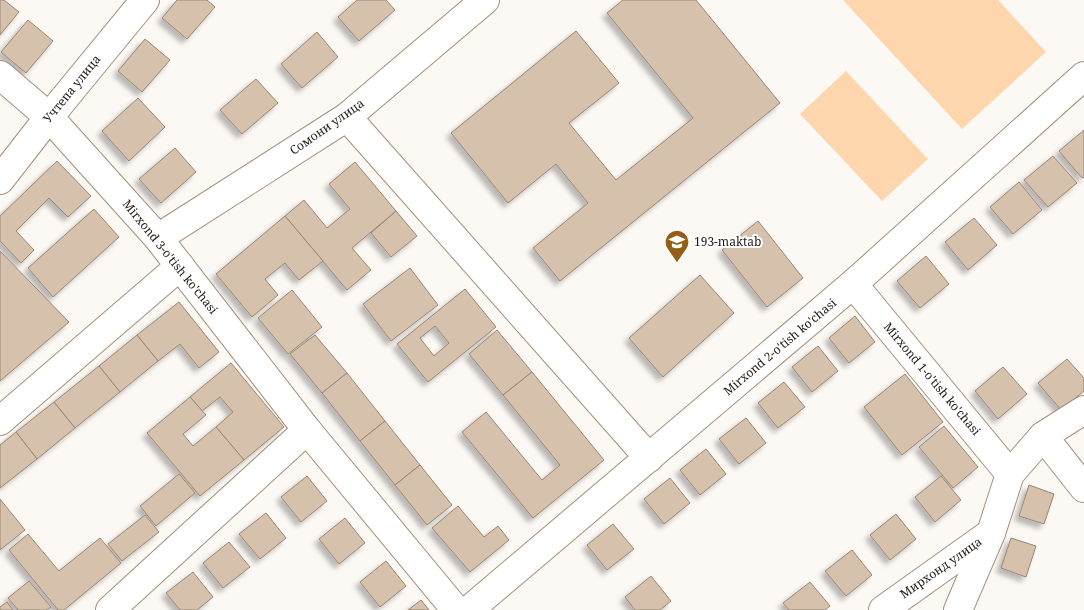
<svg xmlns="http://www.w3.org/2000/svg" width="1084" height="610" font-family="'Noto Serif',serif">
	<style>
		.green { fill: #fed6ae }
		.building { fill: #d6c1ac; stroke: #998672; fill-rule: evenodd; filter: url(#shadow) }
		.lines { fill: none; stroke-linecap: round; stroke-linejoin: round }
		.minor-casing { stroke: #a4907c; stroke-width: 30 }
		.minor { stroke: #fff; stroke-width: 28 }
		.labels { text-anchor: middle; stroke-width: 4; stroke-linejoin: round; paint-order: stroke }
		.street-label { font-size: 12px; fill: #201911; stroke: #fff }
		.poi-label { font-size: 12px; fill: #201911; stroke: #fff; text-anchor: start }
	</style>
	<defs>
		<filter id="shadow"><feDropShadow dx="-4.5" dy="4.5" stdDeviation="2.5" flood-color="#0004"/></filter>
	</defs>
	<rect width="100%" height="100%" fill="#fcf8f4"/>
	<g class="green">
		<polygon points="843,0 998,0 1046,52 962,129"/>
		<polygon points="846,71 928,159 882,201 800,114"/>
	</g>
	<g class="building">
		<polygon points="0,0 4,0 19,12 0,35"/>
		<polygon points="177,0 207,0 215,7 187,39 162,18"/>
		<polygon points="357,0 386,0 395,10 359,41 338,17"/>
		<polygon points="623,0 696,0 780,103 560,281 533,248 588,203 556,164 508,203 451,133 576,31 619,83 569,123 616,180 693,118 607,13"/>
		<polygon points="28,20 53,41 26,73 1,52"/>
		<polygon points="317,32 338,57 302,88 281,64"/>
		<polygon points="145,39 170,60 142,92 118,71"/>
		<polygon points="256,79 278,103 242,134 220,110"/>
		<polygon points="138,98 165,127 129,161 102,131"/>
		<polygon points="1084,130 1084,177 1082,178 1059,151"/>
		<polygon points="175,148 196,172 161,203 139,179"/>
		<polygon points="1053,156 1077,183 1048,207 1024,180"/>
		<polygon points="57,161 91,196 68,217 49,198 16,231 34,250 21,263 0,241 0,216"/>
		<polygon points="355,162 396,211 352,248 371,270 347,290 285,216 304,200 327,228 350,209 329,184"/>
		<polygon points="1019,182 1042,210 1013,234 990,207"/>
		<polygon points="94,209 119,237 53,297 28,268"/>
		<polygon points="396,211 417,236 391,257 371,233"/>
		<polygon points="285,216 323,261 299,280 285,263 265,279 278,295 252,317 216,274"/>
		<polygon points="974,218 997,245 968,270 945,242"/>
		<polygon points="758,221 803,278 767,307 722,250"/>
		<polygon points="0,251 69,322 0,381"/>
		<polygon points="926,256 949,284 920,308 897,281"/>
		<polygon points="410,268 438,305 391,341 363,304"/>
		<polygon points="700,275 734,313 663,377 629,338"/>
		<path d="M 465,289 L 496,327 L 428,382 L 397,344 ZM 435,326 L 449,343 L 434,356 L 420,338 Z"/>
		<polygon points="292,290 322,327 288,354 258,318"/>
		<polygon points="179,302 219,352 199,368 180,344 158,361 137,335"/>
		<polygon points="855,316 875,342 849,363 829,338"/>
		<polygon points="497,330 532,372 503,395 469,354"/>
		<polygon points="137,335 158,361 120,392 99,366"/>
		<polygon points="315,335 347,373 322,393 290,354"/>
		<polygon points="818,346 838,371 812,392 792,367"/>
		<polygon points="1067,359 1084,378 1084,391 1061,410 1038,383"/>
		<polygon points="231,363 284,427 244,460 216,427 233,412 220,397 202,411 190,397"/>
		<polygon points="99,366 120,392 75,428 54,402"/>
		<polygon points="1003,367 1027,394 998,419 975,391"/>
		<polygon points="532,372 604,460 533,518 462,432 486,412 542,480 560,465 503,395"/>
		<polygon points="347,373 385,421 360,441 322,393"/>
		<polygon points="905,374 943,422 902,455 864,407"/>
		<polygon points="784,382 805,407 778,428 758,403"/>
		<polygon points="190,397 206,415 183,434 193,446 216,427 244,460 200,496 147,433"/>
		<polygon points="54,402 75,428 37,459 16,432"/>
		<polygon points="746,418 766,443 739,464 719,439"/>
		<polygon points="385,421 420,465 395,485 360,441"/>
		<polygon points="944,426 978,467 953,488 919,447"/>
		<polygon points="16,432 37,459 0,488 0,445"/>
		<polygon points="706,449 726,474 700,495 680,470"/>
		<polygon points="420,465 452,505 427,525 395,485"/>
		<polygon points="179,474 195,493 156,526 140,506"/>
		<polygon points="307,476 327,501 301,522 281,497"/>
		<polygon points="941,476 961,500 935,522 915,497"/>
		<polygon points="670,478 690,503 664,524 644,499"/>
		<polygon points="1029,485 1054,494 1044,524 1019,516"/>
		<polygon points="0,499 25,530 0,550"/>
		<polygon points="458,506 484,537 498,526 509,540 470,572 432,528"/>
		<polygon points="266,513 286,538 260,559 239,534"/>
		<polygon points="896,514 916,539 890,560 870,535"/>
		<polygon points="145,515 159,532 122,561 108,544"/>
		<polygon points="345,518 365,543 339,564 319,539"/>
		<polygon points="613,524 634,549 607,570 587,545"/>
		<polygon points="28,534 59,571 100,538 121,563 64,610 58,610 9,550"/>
		<polygon points="1011,538 1036,546 1026,577 1001,568"/>
		<polygon points="229,542 250,567 223,588 203,563"/>
		<polygon points="852,550 872,575 846,596 825,571"/>
		<polygon points="386,561 406,586 380,607 360,582"/>
		<polygon points="193,572 213,597 197,610 180,610 166,593"/>
		<polygon points="651,576 671,601 660,610 635,610 625,597"/>
		<polygon points="29,581 51,607 46,610 18,610 8,598"/>
		<polygon points="810,582 830,606 825,610 789,610 783,603"/>
		<polygon points="421,600 429,610 408,610"/>
		<polygon points="7,602 13,610 0,610 0,607"/>
	</g>
	<g class="lines">
		<defs>
			<g id="minor">
				<polyline points="0,75 49,117 158,238 307,430 456,610"/>
				<polyline points="347,117 649,458"/>
				<polyline points="0,180 49,117 145,0"/>
				<polyline points="158,238 347,117 485,0"/>
				<polyline points="853,284 1010,474"/>
				<polyline points="0,421 180,266"/>
				<polyline points="1043,436 1084,488"/>
				<polyline points="110,610 307,430"/>
				<polyline points="469,610 853,284 1084,76"/>
				<polyline points="883,610 991,533 1010,474 1043,436 1084,410"/>
				<polyline points="958,610 991,533"/>
			</g>
		</defs>
		<use href="#minor" class="minor-casing"/>
		<use href="#minor" class="minor"/>
	</g>
	<defs>
		<symbol id="school-pin" viewBox="-11 -11 22 30"><path d="M0 17L-7.5 6A9.5 9.5 0 1 1 7.5 6Z" fill="#955e17" stroke="#fff"/><path d="M0-5L7-2L0 1L-7-2ZM-4 1L0 2.5L4 1V4Q0 6-4 4Z" fill="#fff"/></symbol>
	</defs>
	<g fill-rule="evenodd">
		<use href="#school-pin" x="663" y="228" width="28" height="38"/>
	</g>
	<g class="labels">
		<g class="street-label">
			<text transform="translate(72 89) rotate(-51)" y="4">Учтепа улица</text>
			<text transform="translate(327 127) rotate(-35)" y="4">Сомони улица</text>
			<text transform="translate(170 257) rotate(51)" y="4">Mirxond 3-o'tish ko'chasi</text>
			<text transform="translate(780 347) rotate(-40)" y="4">Mirxond 2-o'tish ko'chasi</text>
			<text transform="translate(932 379) rotate(50)" y="4">Mirxond 1-o'tish ko'chasi</text>
			<text transform="translate(941 568) rotate(-35)" y="4">Мирхонд улица</text>
		</g>
		<g class="poi-label">
			<text x="694" y="246">193-maktab</text>
		</g>
	</g>
</svg>
